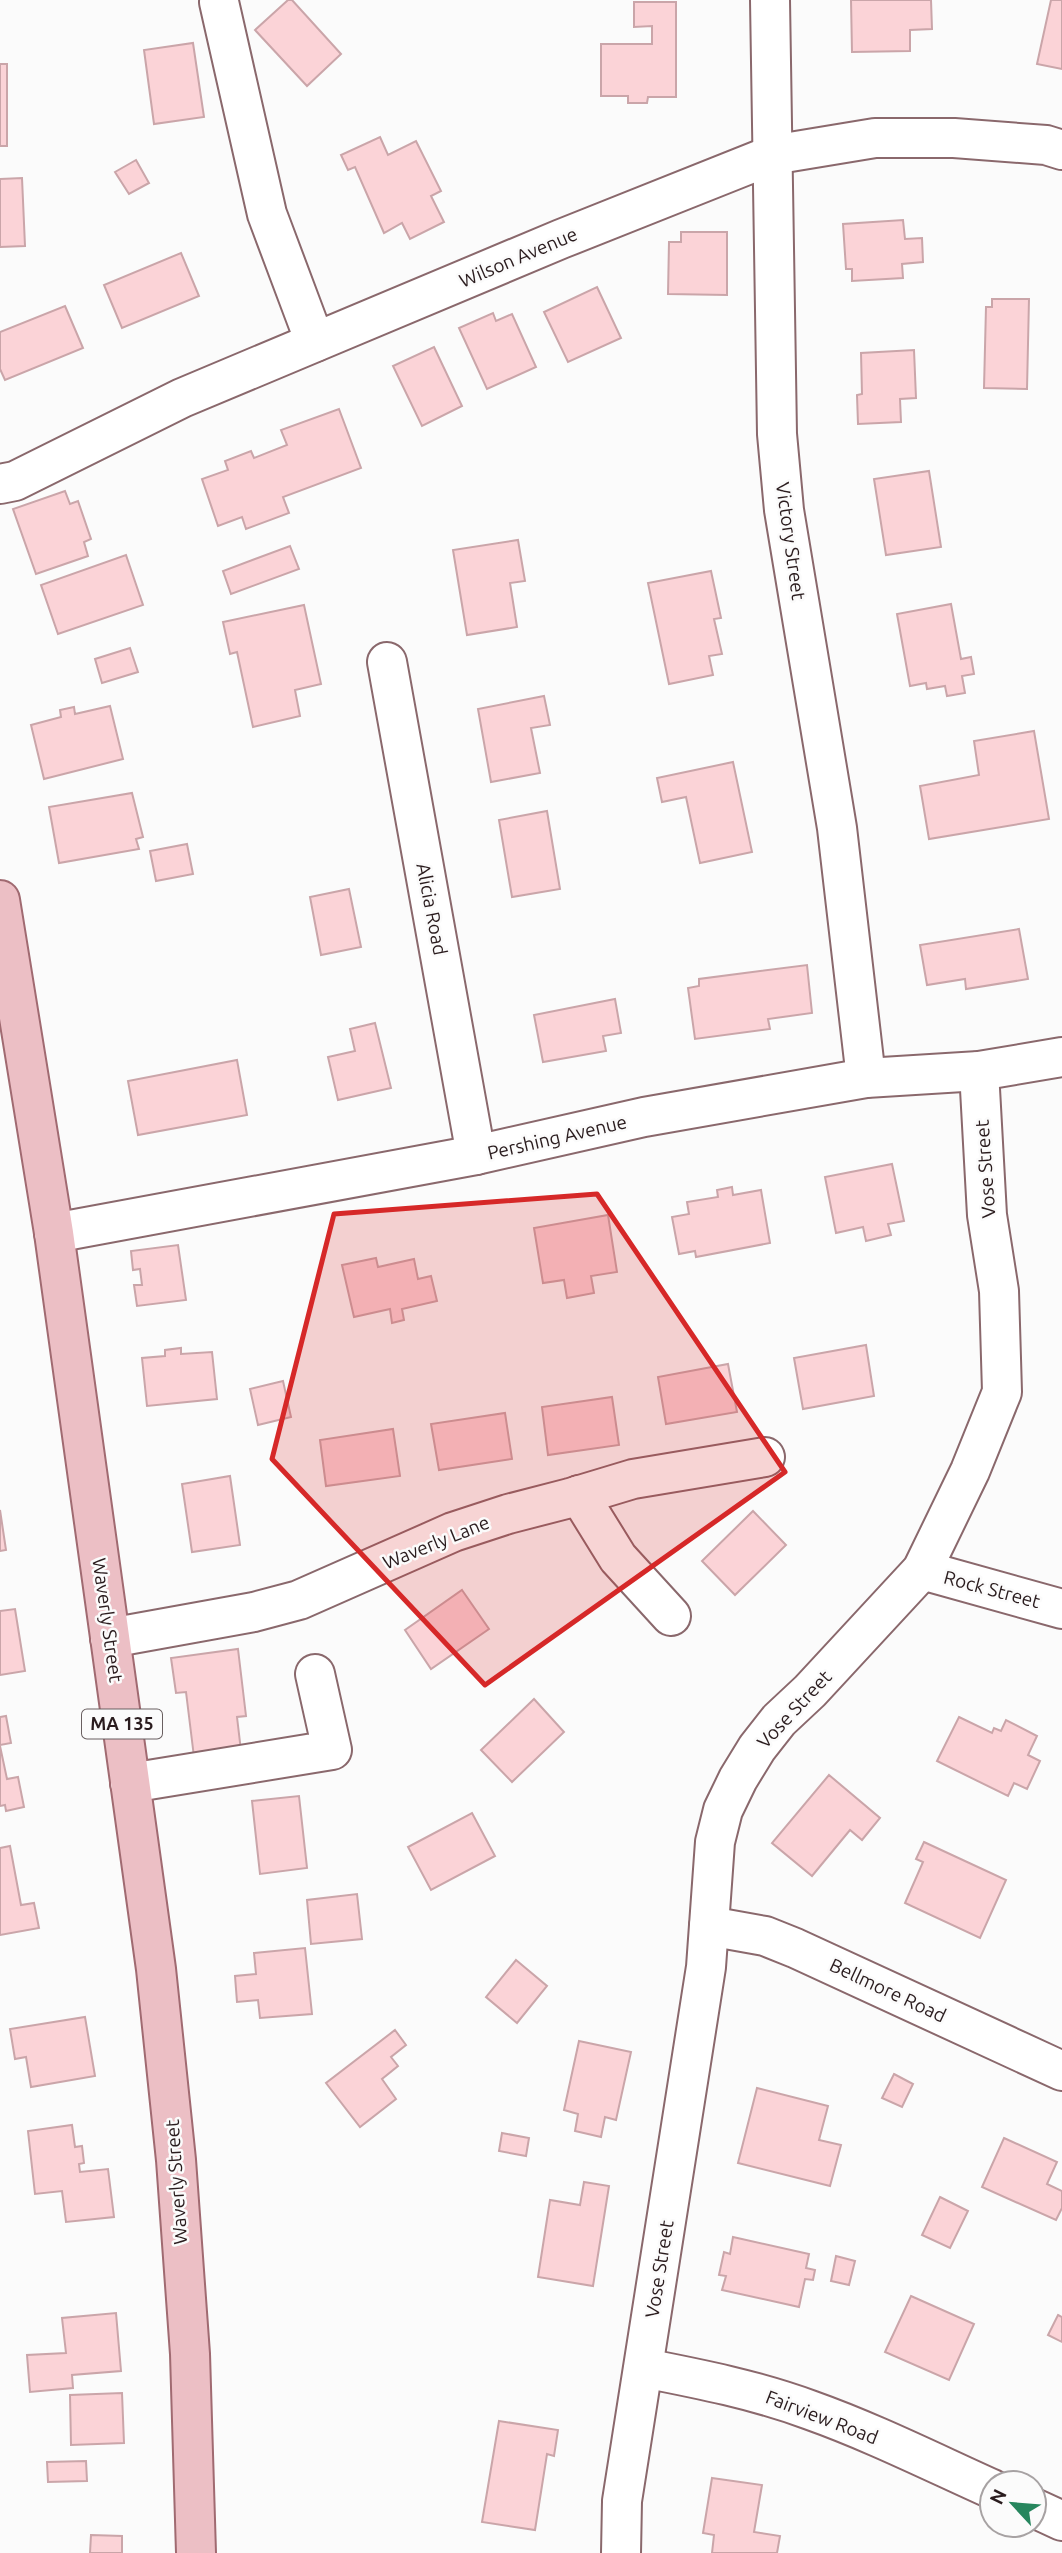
<svg xmlns="http://www.w3.org/2000/svg" width="1062" height="2553" font-family="Ubuntu,sans-serif">
	<style>
		.building { fill: #fbd3d7; stroke: #caa5a9; stroke-width: 2 }
		.lines { fill: none; stroke-linecap: round; stroke-linejoin: round }
		.minor-casing { stroke: #8a686c; stroke-width: 42 }
		.major-casing { stroke: #a06a71; stroke-width: 42 }
		.minor { stroke: #fff; stroke-width: 38 }
		.major { stroke: #ecbfc5; stroke-width: 38 }
		.marked { fill: #d62828; fill-opacity: 0.2; stroke: #d62828; stroke-width: 5; stroke-linejoin: round }
		.labels { text-anchor: middle; stroke-width: 5; stroke-linejoin: round; paint-order: stroke }
		.shield { fill: #fbfbfb; stroke: #695f60; stroke-width: 2 }
		.shield-label { font-size: 18px; font-weight: bold; fill: #2a1c1e }
		.street-label { font-size: 19px; fill: #2a1c1e; stroke: #fbfbfb }
	</style>
	<rect width="100%" height="100%" fill="#fbfbfb"/>
	<g class="building">
		<polygon points="288,0 292,0 341,54 307,86 255,30"/>
		<polygon points="851,0 931,0 932,29 910,30 910,51 852,52"/>
		<polygon points="1051,0 1062,0 1062,69 1037,64"/>
		<polygon points="634,2 676,2 676,97 648,97 647,103 628,103 628,96 601,96 601,44 652,44 652,26 634,27"/>
		<polygon points="193,43 204,117 154,124 144,50"/>
		<rect x="0" y="64" width="7" height="82"/>
		<polygon points="380,137 388,155 416,141 441,191 431,196 444,222 410,239 402,223 384,233 355,167 348,170 341,155"/>
		<polygon points="136,160 149,183 129,194 115,172"/>
		<polygon points="22,178 25,246 0,247 0,179"/>
		<polygon points="903,220 905,239 922,238 923,262 902,264 903,278 852,281 852,269 846,269 843,224"/>
		<polygon points="681,232 727,232 727,295 668,294 669,242 681,242"/>
		<polygon points="181,253 199,296 122,328 104,285"/>
		<polygon points="597,287 621,338 568,362 544,312"/>
		<polygon points="992,299 1029,299 1027,389 984,388 986,307 992,307"/>
		<polygon points="65,306 83,348 5,380 0,369 0,332"/>
		<polygon points="493,313 496,321 512,314 536,367 487,389 459,328"/>
		<polygon points="434,347 462,406 422,426 393,366"/>
		<polygon points="914,350 916,398 900,399 901,422 858,424 857,395 862,394 861,353"/>
		<polygon points="339,409 361,468 283,497 289,513 246,529 242,517 218,526 202,479 228,470 225,461 251,451 254,458 287,445 281,430"/>
		<polygon points="929,471 941,547 886,555 874,479"/>
		<polygon points="65,491 70,504 78,501 91,539 84,542 88,556 36,574 13,509"/>
		<polygon points="518,540 525,581 510,583 517,627 467,635 453,550"/>
		<polygon points="290,546 299,569 231,594 223,571"/>
		<polygon points="126,555 143,605 58,634 41,585"/>
		<polygon points="711,571 721,618 714,619 722,654 709,656 713,675 669,684 648,583"/>
		<polygon points="951,604 961,659 971,657 974,674 962,676 965,693 947,696 945,686 927,689 926,683 910,686 897,614"/>
		<polygon points="304,605 321,684 295,690 300,716 253,727 237,652 230,654 223,622"/>
		<polygon points="130,648 138,672 102,683 95,659"/>
		<polygon points="544,696 550,725 531,728 540,773 491,782 478,709"/>
		<polygon points="110,706 123,759 44,779 31,725 61,717 60,710 74,707 75,714"/>
		<polygon points="1034,731 1049,819 929,839 920,786 979,775 974,741"/>
		<polygon points="733,762 752,852 700,863 686,797 662,802 657,778"/>
		<polygon points="132,793 143,837 136,839 139,849 59,863 49,807"/>
		<polygon points="547,811 560,889 512,897 499,820"/>
		<polygon points="187,844 193,874 156,881 150,851"/>
		<polygon points="349,889 361,947 321,955 310,897"/>
		<polygon points="1019,929 1028,979 966,989 965,979 927,985 920,945"/>
		<polygon points="807,965 812,1013 768,1019 770,1029 695,1039 688,988 699,986 699,979"/>
		<polygon points="615,999 621,1033 603,1036 606,1051 543,1062 534,1015"/>
		<polygon points="375,1023 391,1088 338,1100 328,1057 355,1051 350,1029"/>
		<polygon points="237,1060 247,1115 138,1135 128,1081"/>
		<polygon points="892,1164 904,1221 888,1224 891,1235 866,1241 863,1227 836,1233 825,1177"/>
		<polygon points="732,1187 733,1195 761,1190 770,1243 696,1257 695,1251 679,1254 672,1217 689,1214 687,1202 718,1197 717,1190"/>
		<polygon points="608,1215 617,1272 591,1276 594,1293 567,1298 564,1280 543,1283 534,1228"/>
		<polygon points="178,1245 186,1300 137,1306 134,1285 142,1285 140,1269 133,1270 131,1251"/>
		<polygon points="376,1258 378,1267 414,1259 418,1279 431,1276 437,1301 402,1309 404,1320 392,1323 390,1309 354,1317 342,1265"/>
		<polygon points="866,1345 874,1396 803,1409 794,1358"/>
		<polygon points="181,1348 181,1354 212,1352 217,1399 147,1406 142,1358 165,1356 165,1350"/>
		<polygon points="728,1364 737,1412 666,1424 658,1377"/>
		<polygon points="283,1381 291,1417 258,1425 250,1389"/>
		<polygon points="612,1397 619,1445 548,1455 542,1407"/>
		<polygon points="505,1413 512,1459 439,1470 431,1424"/>
		<polygon points="393,1429 400,1476 326,1486 320,1440"/>
		<polygon points="230,1476 240,1545 192,1552 182,1484"/>
		<polygon points="0,1510 6,1550 0,1551"/>
		<polygon points="753,1511 786,1545 735,1595 702,1561"/>
		<polygon points="462,1590 489,1629 431,1669 405,1630"/>
		<polygon points="15,1609 25,1671 0,1675 0,1611"/>
		<polygon points="238,1649 246,1716 237,1717 241,1751 194,1757 186,1692 176,1693 171,1658"/>
		<polygon points="534,1699 564,1732 512,1782 481,1750"/>
		<polygon points="6,1716 11,1743 0,1745 0,1717"/>
		<polygon points="959,1717 992,1733 994,1728 1001,1731 1006,1720 1037,1736 1028,1755 1040,1761 1027,1789 1014,1783 1008,1796 937,1761"/>
		<polygon points="0,1746 7,1779 18,1777 24,1807 6,1811 5,1805 0,1806"/>
		<polygon points="829,1775 880,1818 862,1840 850,1830 812,1876 772,1843"/>
		<polygon points="299,1796 307,1868 260,1874 252,1801"/>
		<polygon points="472,1813 495,1856 431,1890 408,1847"/>
		<polygon points="924,1842 1006,1880 980,1938 905,1903 923,1862 916,1859"/>
		<polygon points="10,1846 21,1905 34,1903 39,1928 0,1935 0,1848"/>
		<polygon points="357,1894 362,1939 311,1944 307,1900"/>
		<polygon points="305,1948 312,2014 260,2018 258,2000 237,2002 235,1976 256,1974 254,1953"/>
		<polygon points="516,1960 547,1986 517,2023 486,1997"/>
		<polygon points="85,2017 95,2076 31,2087 26,2057 15,2059 10,2029"/>
		<polygon points="395,2030 406,2045 391,2057 398,2066 382,2079 396,2099 360,2127 326,2083"/>
		<polygon points="579,2041 631,2052 616,2120 605,2117 601,2137 575,2131 578,2114 564,2110"/>
		<polygon points="894,2074 913,2084 902,2107 882,2098"/>
		<polygon points="757,2088 828,2106 819,2140 841,2145 830,2186 738,2163"/>
		<polygon points="72,2125 75,2147 82,2146 84,2163 79,2164 80,2172 108,2169 114,2217 66,2222 62,2191 35,2194 28,2131"/>
		<polygon points="502,2133 529,2138 526,2156 499,2151"/>
		<polygon points="1004,2138 1057,2162 1047,2184 1062,2191 1062,2208 1056,2220 982,2187"/>
		<polygon points="584,2182 609,2186 593,2286 538,2277 550,2200 580,2205"/>
		<polygon points="940,2197 968,2211 950,2248 922,2235"/>
		<polygon points="733,2237 809,2254 806,2268 815,2270 813,2280 805,2279 799,2307 722,2290 726,2276 719,2275 724,2252 730,2254"/>
		<polygon points="836,2256 855,2261 849,2285 831,2281"/>
		<polygon points="911,2296 974,2324 949,2380 885,2352"/>
		<polygon points="116,2313 121,2371 72,2375 73,2388 30,2392 27,2355 66,2353 62,2318"/>
		<polygon points="1058,2315 1062,2317 1062,2342 1048,2335"/>
		<polygon points="122,2393 124,2443 71,2445 70,2395"/>
		<polygon points="499,2421 558,2430 554,2456 547,2454 535,2530 482,2522"/>
		<polygon points="86,2461 87,2481 48,2482 47,2462"/>
		<polygon points="712,2478 762,2485 754,2532 780,2536 777,2553 712,2553 714,2535 703,2533"/>
		<polygon points="91,2535 122,2536 122,2553 90,2553"/>
	</g>
	<g class="lines">
		<defs>
			<g id="minor">
				<polyline points="770,0 777,434 784,510 837,828 866,1078"/>
				<polyline points="219,2 267,214 315,342"/>
				<polyline points="0,484 15,481 182,398 561,239 772,155 875,138 954,138 1046,145 1062,150"/>
				<polyline points="387,662 476,1155"/>
				<polyline points="54,1233 476,1155 644,1117 866,1078 979,1071 1062,1057"/>
				<polyline points="579,1495 618,1558 671,1616"/>
				<polyline points="922,1570 1062,1609"/>
				<polyline points="110,1638 254,1612 299,1600 453,1532 508,1514 570,1498 633,1479 765,1457"/>
				<polyline points="130,1783 332,1750 315,1674"/>
				<polyline points="709,1926 765,1936 795,1948 1062,2071"/>
				<path d="M 644,2368 C 700,2379 756,2390 810,2410 C 872,2432 932,2462 992,2489"/>
				<polyline points="1034,2508 1062,2521"/>
				<polyline points="621,2553 622,2501 706,1967 715,1842 723,1810 738,1779 757,1748 779,1720 810,1691 922,1570 970,1471 1002,1392 999,1291 987,1215 979,1071"/>
			</g>
			<polyline id="major" points="0,900 54,1233 156,1969 176,2160 190,2354 196,2553"/>
		</defs>
		<use href="#minor" class="minor-casing"/>
		<use href="#major" class="major-casing"/>
		<use href="#minor" class="minor"/>
		<use href="#major" class="major"/>
	</g>
	<path class="marked" d="M 597,1194 L 785,1472 L 485,1685 L 272,1459 L 334,1214 Z"/>
	<g class="labels">
		<rect class="shield" x="82" y="1709.5" width="80" height="29" rx="5"/>
		<g class="shield-label">
			<text x="122" y="1730">MA 135</text>
		</g>
		<g class="street-label">
			<text transform="translate(518 257) rotate(-23)" y="7">Wilson Avenue</text>
			<text transform="translate(791 541) rotate(82)" y="7">Victory Street</text>
			<text transform="translate(432 909) rotate(79)" y="7">Alicia Road</text>
			<text transform="translate(557 1137) rotate(-13)" y="7">Pershing Avenue</text>
			<text transform="translate(985 1169) rotate(-94)" y="7">Vose Street</text>
			<text transform="translate(436 1542) rotate(-22)" y="7">Waverly Lane</text>
			<text transform="translate(992 1589) rotate(15)" y="7">Rock Street</text>
			<text transform="translate(108 1620) rotate(82)" y="7">Waverly Street</text>
			<text transform="translate(794 1709) rotate(-47)" y="7">Vose Street</text>
			<text transform="translate(888 1990) rotate(25)" y="7">Bellmore Road</text>
			<text transform="translate(176 2182) rotate(-94)" y="7">Waverly Street</text>
			<text transform="translate(659 2269) rotate(-81)" y="7">Vose Street</text>
			<text transform="translate(822 2417) rotate(21)" y="7">Fairview Road</text>
		</g>
	</g>
	<g transform="translate(1013 2504) rotate(296)"><circle r="33" fill="#fbfbfb" stroke="#a7a2a3" stroke-width="2"/>
	<path d="M0-5L12 26L0 18L-12 26Z" fill="#27865e"/>
	<text y="-10" font-size="19" font-weight="bold" text-anchor="middle" fill="#2a1c1e">N</text>
	</g>
</svg>
